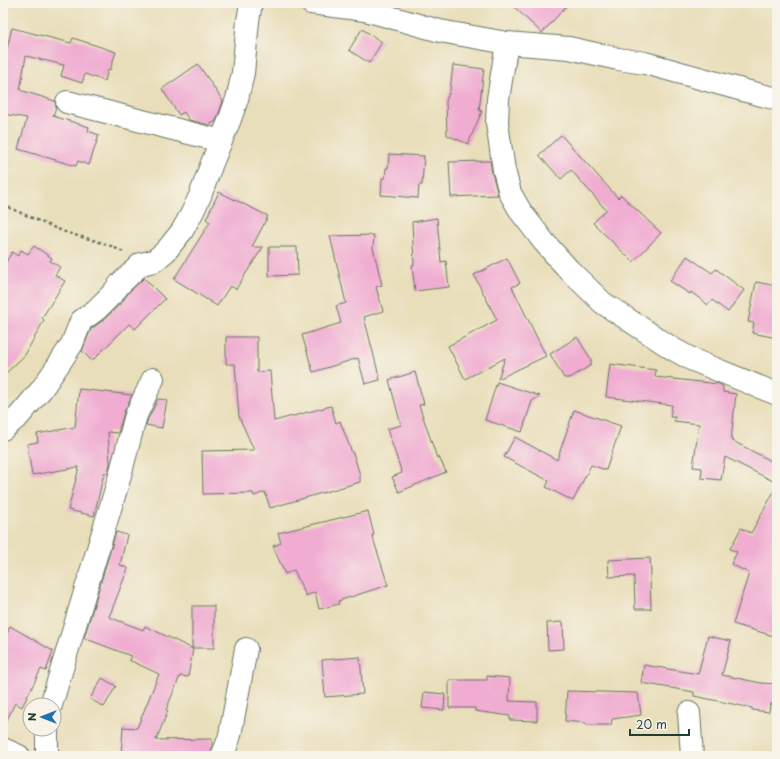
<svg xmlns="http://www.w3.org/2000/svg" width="780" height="759" font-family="'Playpen Sans',sans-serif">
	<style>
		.building { fill: #f0acd1 }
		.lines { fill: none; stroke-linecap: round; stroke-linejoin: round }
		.minor-casing { stroke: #667563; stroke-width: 24 }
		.path { stroke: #667563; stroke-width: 2.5; stroke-dasharray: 3 3; stroke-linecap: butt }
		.minor { stroke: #fff; stroke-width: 22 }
	</style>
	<rect width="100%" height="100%" fill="#f7f3e8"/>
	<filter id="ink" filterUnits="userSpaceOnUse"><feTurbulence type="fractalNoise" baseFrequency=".025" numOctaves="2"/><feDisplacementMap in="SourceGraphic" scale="8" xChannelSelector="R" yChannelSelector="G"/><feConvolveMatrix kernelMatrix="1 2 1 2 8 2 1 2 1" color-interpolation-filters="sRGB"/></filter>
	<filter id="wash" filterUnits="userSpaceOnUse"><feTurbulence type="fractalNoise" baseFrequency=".012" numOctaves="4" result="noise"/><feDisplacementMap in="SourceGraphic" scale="16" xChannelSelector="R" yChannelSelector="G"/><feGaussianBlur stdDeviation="0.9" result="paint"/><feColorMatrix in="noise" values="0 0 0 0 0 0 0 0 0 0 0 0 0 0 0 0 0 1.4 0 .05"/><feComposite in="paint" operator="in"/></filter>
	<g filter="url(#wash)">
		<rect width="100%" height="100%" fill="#e9deba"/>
		<g id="blocks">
			<g class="building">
				<polygon points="510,3 569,3 542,33"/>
				<polygon points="12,28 71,43 73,38 116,52 110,70 108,69 105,81 85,74 82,83 61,76 64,65 26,56 20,90 55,101 56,107 53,116 89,127 88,131 99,135 89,165 78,161 76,166 18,149 27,118 3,114 3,65"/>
				<polygon points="362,29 382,42 369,63 349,50"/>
				<polygon points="198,64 223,101 216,121 209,125 189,120 184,112 179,115 162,89"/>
				<polygon points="453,65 484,69 479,110 482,111 468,144 447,135 446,101 450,90"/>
				<polygon points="561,135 618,198 621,195 661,233 633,262 593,223 606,210 571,170 561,179 539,155"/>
				<polygon points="389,154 424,156 422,185 419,185 418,198 381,195 382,178 385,178 386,168 388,168"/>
				<polygon points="484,161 490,161 492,173 498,195 451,197 449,162"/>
				<polygon points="219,192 268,216 252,247 263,247 236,289 230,286 217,306 174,279 210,222 206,219"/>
				<polygon points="437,218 441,262 446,261 449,287 415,291 412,265 414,265 412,222"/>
				<polygon points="374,235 373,248 382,285 376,287 383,311 364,317 380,380 365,384 358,358 313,372 302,335 341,323 336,306 346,303 330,236"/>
				<polygon points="34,246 52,258 50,261 60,267 55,275 65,281 42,318 44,320 25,355 3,376 3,267 12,252 18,256 21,250 28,254"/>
				<polygon points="269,247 297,247 298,275 269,276"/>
				<polygon points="687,256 712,273 716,269 744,290 728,312 712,300 708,305 691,292 690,294 670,281"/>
				<polygon points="507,258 520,283 512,287 546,356 498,379 505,358 465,379 448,346 497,320 474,275"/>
				<polygon points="144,278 165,299 135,329 129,324 92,361 82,351 91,329 105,319 122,302 129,292"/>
				<polygon points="756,282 777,286 777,338 752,333 754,323 748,322"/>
				<polygon points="226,337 257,337 257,372 270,371 274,421 331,406 336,423 340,421 352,453 353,453 360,475 360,482 270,508 265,492 254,496 253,493 203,494 202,451 254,450 239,417 235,364 226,364"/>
				<polygon points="577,337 591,359 591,365 570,378 564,378 550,354"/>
				<polygon points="610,364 656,370 655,377 719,384 723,386 723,392 736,394 731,440 777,464 777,483 725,457 721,480 701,478 702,468 693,467 699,424 674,421 675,417 670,417 672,405 606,397"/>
				<polygon points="415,372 424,404 419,405 437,458 439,457 446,472 399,492 392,477 402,473 387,429 401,425 389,380"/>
				<polygon points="497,382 540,396 532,401 522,432 485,420"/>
				<polygon points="79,389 132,395 124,412 118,433 108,432 110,463 108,473 104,473 94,516 68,510 79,467 32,475 27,444 38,442 37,434 75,427"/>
				<polygon points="158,399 167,400 162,428 146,425 148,419"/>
				<polygon points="574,410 621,426 606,470 591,465 573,501 546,487 549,481 504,457 515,437 557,460"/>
				<polygon points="777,486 777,637 733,624 749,573 731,564 737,552 730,549 741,528 751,533"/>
				<polygon points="368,511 374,535 372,535 388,585 338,601 339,604 319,609 315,592 306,596 294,570 285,574 273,546 281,543 278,533"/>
				<polygon points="116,532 127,535 120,565 128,568 109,617 143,630 145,626 193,649 188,677 180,676 166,710 168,711 156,740 212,739 212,749 210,756 121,756 123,727 137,728 159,674 129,660 131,656 84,638"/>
				<polygon points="650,558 651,575 650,575 651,609 635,609 634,576 609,577 608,560"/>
				<rect x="192" y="606" width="22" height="42"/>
				<polygon points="563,622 564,649 548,650 547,623"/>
				<polygon points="10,626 53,651 46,671 41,669 22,707 15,703 3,728 3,645"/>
				<polygon points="708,636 731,641 722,675 761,683 777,684 777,705 770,704 769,712 752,710 752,708 694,696 694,692 641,683 644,665 698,674"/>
				<polygon points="360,657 363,694 325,697 322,660"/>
				<polygon points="487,676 510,678 509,701 537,702 537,721 510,720 510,716 475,711 475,708 449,708 449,680 487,680"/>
				<polygon points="102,678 116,686 104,707 90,699"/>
				<polygon points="567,691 638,693 641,715 612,719 611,725 586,725 586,723 565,721"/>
				<polygon points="424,692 445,694 444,710 422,708"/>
			</g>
		</g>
	</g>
	<g filter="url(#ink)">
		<use href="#blocks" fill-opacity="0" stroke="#667563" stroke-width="1"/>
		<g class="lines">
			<defs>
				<g id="minor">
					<polyline points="311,3 365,10 440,31 507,43 569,48 618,59 645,63 746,91 777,99"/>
					<polyline points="507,43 498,99 497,123 504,170 510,193 521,212 544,242 569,270 603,303 673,349 693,360 777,394"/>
					<polyline points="67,102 221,141"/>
					<polyline points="3,429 19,416 41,390 59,364 72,344 81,321 96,310 113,293 120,284 141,264 154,261 166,251 182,231 192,213 200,196 212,163 230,119 237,99 243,73 248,21 251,3"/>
					<polyline points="51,705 119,479 136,415 153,379"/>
					<polyline points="689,713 692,756"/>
					<polyline points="3,749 19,756"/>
					<polyline points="47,756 47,729"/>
					<polyline points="222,756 226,747 230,735 246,649"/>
				</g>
			</defs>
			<use href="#minor" class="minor-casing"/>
			<path class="path" d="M 3,205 C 24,214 46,225 68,233 C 87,239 106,242 123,252"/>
			<use href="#minor" class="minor"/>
		</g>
	</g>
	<rect width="780" height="759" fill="none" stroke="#f7f3e8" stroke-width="16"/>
	<g transform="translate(42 717) rotate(270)"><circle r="19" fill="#f7f3e8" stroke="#a1aaa0"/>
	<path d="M0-3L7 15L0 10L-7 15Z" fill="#1f6fb2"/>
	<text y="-6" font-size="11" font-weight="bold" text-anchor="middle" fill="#1f3d34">N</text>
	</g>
	<path d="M630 729v6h59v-6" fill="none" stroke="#1f3d34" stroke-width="2"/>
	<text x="636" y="729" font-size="12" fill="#1f3d34" stroke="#f7f3e8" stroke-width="3" paint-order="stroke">20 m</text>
</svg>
